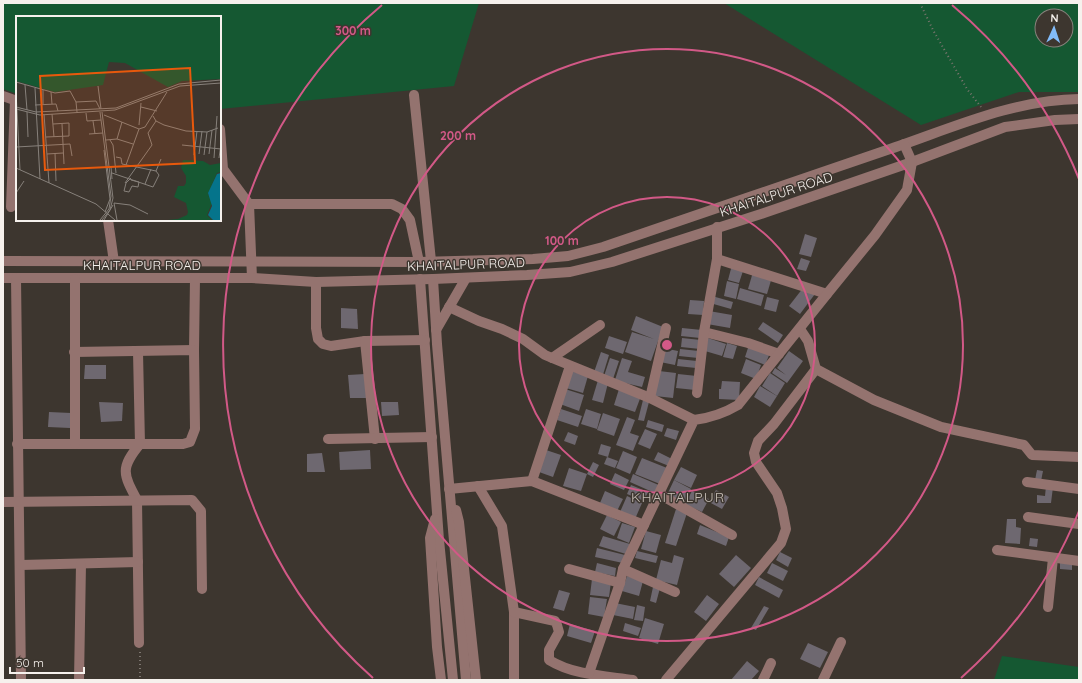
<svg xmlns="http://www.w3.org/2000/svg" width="1082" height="683" font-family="Quicksand,sans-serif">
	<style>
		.green { fill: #155832; fill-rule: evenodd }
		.building { fill: #6e6870 }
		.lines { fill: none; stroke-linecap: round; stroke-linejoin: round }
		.path { stroke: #7d7670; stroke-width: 2; stroke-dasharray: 1 3; stroke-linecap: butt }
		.minor { stroke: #94736f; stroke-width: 10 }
		.ring { fill: none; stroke: #d25987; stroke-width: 2 }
		.labels { text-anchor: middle; stroke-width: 3; stroke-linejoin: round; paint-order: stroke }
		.street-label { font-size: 13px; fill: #f6f1ed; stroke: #3d362f }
		.neighbourhood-label { font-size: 14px; letter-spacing: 1px; fill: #c6bdb5; stroke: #3d362f }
		.inset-road { fill: none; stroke: #87817b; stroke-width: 1 }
		.view { fill: #e8590c; fill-opacity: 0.15; stroke: #e8590c; stroke-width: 2 }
		.inset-edge { fill: none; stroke: #f6f1ed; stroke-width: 2 }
		.centre { fill: #d25987; stroke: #3d362f; stroke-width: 2 }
		.ring-label { font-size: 12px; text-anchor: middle; font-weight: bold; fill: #d25987; stroke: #3d362f; stroke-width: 3; stroke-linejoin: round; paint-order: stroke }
	</style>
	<rect width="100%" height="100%" fill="#3d362f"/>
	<g class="green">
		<polygon points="3,3 479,3 454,86 220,109 220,17 17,17 17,94 3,89"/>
		<path d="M 724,3 L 1079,3 L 1079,92 L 1019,92 L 921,125 ZM 1042,16 L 1066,16 L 1066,40 L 1042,40 Z"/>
		<polygon points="1002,656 1079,667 1079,680 994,680"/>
	</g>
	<g class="building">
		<polygon points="805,234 817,238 811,257 799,254"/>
		<polygon points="801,258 810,261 806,271 797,269"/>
		<polygon points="732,265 744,268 739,283 728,280"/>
		<polygon points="753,272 772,277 767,294 748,289"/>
		<polygon points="727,281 739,284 736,299 724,296"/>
		<polygon points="740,288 764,295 761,306 737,299"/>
		<polygon points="803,288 815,294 800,314 789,306"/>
		<polygon points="712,296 733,302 731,309 710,303"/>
		<polygon points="767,297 779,300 776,312 764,309"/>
		<polygon points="690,300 704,301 703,315 688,314"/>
		<polygon points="341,308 357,309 358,329 341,328"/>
		<polygon points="709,311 732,315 730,328 707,324"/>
		<polygon points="636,316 663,327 651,361 625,352 632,332 654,339 631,330"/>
		<polygon points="763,322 783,335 778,343 758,329"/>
		<polygon points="682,328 702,330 700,338 681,336"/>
		<polygon points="609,336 627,342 623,354 605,348"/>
		<polygon points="682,338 701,340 700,349 681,347"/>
		<polygon points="708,338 726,344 722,356 705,351"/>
		<polygon points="727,343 737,346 733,359 723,357"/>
		<polygon points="749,345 770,353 765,365 745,357"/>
		<polygon points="663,348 678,351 675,365 660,362"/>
		<polygon points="680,349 699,351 698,358 679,356"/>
		<polygon points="789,351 803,361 787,383 772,373 775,368 786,375 777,368"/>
		<polygon points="601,352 609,355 602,378 593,375"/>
		<polygon points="610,358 619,361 612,382 603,379"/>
		<polygon points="622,358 632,361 628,372 645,377 642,387 625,383 614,383"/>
		<polygon points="678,359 697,361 696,368 677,366"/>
		<polygon points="746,359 761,365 756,379 741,373"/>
		<polygon points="85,365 106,365 106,379 84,379"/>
		<polygon points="571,371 588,376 583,393 566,388"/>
		<polygon points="659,371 676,373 673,398 655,396"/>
		<polygon points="770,373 785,383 777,396 762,386"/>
		<polygon points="365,374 367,398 350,398 348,375"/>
		<polygon points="678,374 697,376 695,390 676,388"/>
		<polygon points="598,380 608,383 603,403 592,400"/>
		<polygon points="722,381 740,382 739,400 719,399 719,389 721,389"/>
		<polygon points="760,386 777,396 770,407 754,397"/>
		<polygon points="565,389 584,395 579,411 560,404"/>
		<polygon points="619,389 641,396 635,412 614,405"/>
		<polygon points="643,400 649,402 644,421 638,420"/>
		<polygon points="99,402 123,403 122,421 101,422"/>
		<polygon points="381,402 398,402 399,415 382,416"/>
		<polygon points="561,409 582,416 578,427 557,420"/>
		<polygon points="586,409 601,414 597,429 581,424"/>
		<polygon points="49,412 71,413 70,428 48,427"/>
		<polygon points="603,413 620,419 614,436 597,430"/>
		<polygon points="627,417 635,420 630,433 639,436 633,451 616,445"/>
		<polygon points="648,420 664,425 662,432 646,427"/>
		<polygon points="667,428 679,431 676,440 664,436"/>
		<polygon points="645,429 657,434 650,449 638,444"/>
		<polygon points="568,432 578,436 575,445 564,441"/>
		<polygon points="601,444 611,447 608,457 598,454"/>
		<polygon points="370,450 371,469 340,470 339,452"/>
		<polygon points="546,450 561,455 553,477 539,472"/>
		<polygon points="623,451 637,457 630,474 616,468"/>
		<polygon points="658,452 672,459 669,466 654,460"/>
		<polygon points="322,453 325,472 307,472 307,454"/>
		<polygon points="607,457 618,461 615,468 604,464"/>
		<polygon points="642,458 667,468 660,484 635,474"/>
		<polygon points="593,462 599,465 593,477 587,474"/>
		<polygon points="681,467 697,475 691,488 674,480"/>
		<polygon points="569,468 587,474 581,491 563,486"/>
		<polygon points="1037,470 1043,471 1041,481 1035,480"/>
		<polygon points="615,473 629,480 624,490 610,484"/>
		<polygon points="633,474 661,486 657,494 630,482"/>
		<polygon points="674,480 691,489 684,503 667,495"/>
		<polygon points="631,485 648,492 644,501 627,494"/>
		<polygon points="1046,486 1053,487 1051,503 1037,503 1037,495 1045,496"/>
		<polygon points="716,490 729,497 722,509 709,502"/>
		<polygon points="605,491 623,499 617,511 600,503"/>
		<polygon points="692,491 709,499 702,512 685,504"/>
		<polygon points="627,496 642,503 635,519 620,512"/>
		<polygon points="676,509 687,513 676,546 665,543"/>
		<polygon points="607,515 621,522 614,536 600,529"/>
		<polygon points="1007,519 1016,519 1016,527 1021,528 1020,544 1005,543"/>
		<polygon points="622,523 635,527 629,543 617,538"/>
		<polygon points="700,525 729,537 726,546 697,534"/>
		<polygon points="646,531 661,535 656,553 641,549"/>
		<polygon points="603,536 630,544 626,554 599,546"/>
		<polygon points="1030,538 1038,539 1037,547 1029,546"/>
		<polygon points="597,548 625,555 623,563 595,557"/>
		<polygon points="637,551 658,556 656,563 635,558"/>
		<polygon points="780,552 792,558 788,567 776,560"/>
		<polygon points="674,555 684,558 677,585 656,580 661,560 672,563"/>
		<polygon points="736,555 751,568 734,587 719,574"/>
		<polygon points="1060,562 1072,563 1072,570 1060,569"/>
		<polygon points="597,563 616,568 615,576 595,572"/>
		<polygon points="772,563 788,571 783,581 767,573"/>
		<polygon points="627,576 643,581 639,596 622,591"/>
		<polygon points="759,577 783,590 779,598 755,585"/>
		<polygon points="592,579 611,582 609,597 590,595"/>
		<polygon points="653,587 660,588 656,603 650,601"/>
		<polygon points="559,590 570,593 564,611 553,608"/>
		<polygon points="707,595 719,604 706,621 694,612"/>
		<polygon points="590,597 607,599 604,617 588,614"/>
		<polygon points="615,603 635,607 633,619 613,615"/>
		<polygon points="637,605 645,607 643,621 634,620"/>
		<polygon points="764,606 769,608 756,630 751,628"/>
		<polygon points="645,618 664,624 658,644 639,638"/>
		<polygon points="625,623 641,628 638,636 623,631"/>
		<polygon points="570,624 595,631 591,643 567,636"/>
		<polygon points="808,643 828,652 820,668 800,659"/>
		<polygon points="747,661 759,671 751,680 731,680"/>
	</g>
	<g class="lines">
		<g class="path">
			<polyline points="920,3 933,30 967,89 981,107"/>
			<polyline points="140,652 140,680"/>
		</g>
		<g class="minor">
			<polyline points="414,95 431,261"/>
			<polyline points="3,96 17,101"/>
			<polyline points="220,129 223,169 249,204 252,278"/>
			<polyline points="249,204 392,204 402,209 410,220 419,262"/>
			<polyline points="11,207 15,100"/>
			<polyline points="108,220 114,262"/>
			<polyline points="717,259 827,294"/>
			<path d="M 3,261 L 419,262 L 533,259 L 568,256 L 603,247 C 698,215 792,182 887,150 C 950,129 1011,100 1079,99"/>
			<polyline points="3,278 252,278 316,282 433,279 527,275 570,272 612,262 764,213 912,162 1005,127 1055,120 1079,119"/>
			<polyline points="16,278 21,680"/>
			<polyline points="420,279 439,540 453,680"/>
			<polyline points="433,279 437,344 466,680"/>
			<polyline points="316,282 316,328 318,339 323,344 331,346 365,341 425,340"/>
			<polyline points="449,307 479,321 502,329 523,339 545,355 557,360 650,398 694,420"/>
			<polyline points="800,329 808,341 816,369 874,400 941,427 1024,445 1032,455 1079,457"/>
			<polyline points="436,330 466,278"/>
			<polyline points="704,332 748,343 779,354"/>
			<polyline points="365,341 375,439"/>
			<polyline points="194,350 195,278"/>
			<path d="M 138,352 L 140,444 C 120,468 123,474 137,500 L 139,643"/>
			<polyline points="552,358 600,325"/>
			<polyline points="697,393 704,332 717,259 717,227"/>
			<polyline points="650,398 666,328"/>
			<polyline points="328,439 432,437"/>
			<polyline points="17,444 183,444 190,442 195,429 194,350 74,352"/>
			<polyline points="75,444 75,279"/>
			<polyline points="532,481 570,366"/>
			<polyline points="1027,482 1079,489"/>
			<polyline points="478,486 502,526 514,612 514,680"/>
			<polyline points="449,489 532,481 644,525"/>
			<polyline points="659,494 732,535"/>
			<polyline points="3,502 192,500 201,511 202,589"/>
			<polyline points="456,510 459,522 476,680"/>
			<polyline points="1028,517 1079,524"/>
			<polyline points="435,519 430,538 437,647 441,680"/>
			<polyline points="997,550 1079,561"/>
			<polyline points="21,565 138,562"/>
			<polyline points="569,569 620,583"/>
			<polyline points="623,569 675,592"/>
			<polyline points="1048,607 1053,558"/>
			<path d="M 514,612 L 555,621 L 557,625 L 559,632 L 549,650 L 549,660 C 573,675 605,676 633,680"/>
			<path d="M 589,673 L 620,583 L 623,569 L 694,420 C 710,418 723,414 738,405 L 827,294 L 875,235 L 907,190 L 912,162 L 904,144"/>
			<polyline points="79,680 81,564"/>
			<polyline points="666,680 781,543 786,529 782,508 777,493 756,462 754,453 758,441 774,424 816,369"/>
			<polyline points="763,680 771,663"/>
			<polyline points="823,680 841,642"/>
		</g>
	</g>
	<g class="ring">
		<circle cx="667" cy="345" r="148"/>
		<circle cx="667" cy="345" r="296"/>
		<path d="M1079 511A444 444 0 0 1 961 678M373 678A444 444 0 0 1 382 5M952 5A444 444 0 0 1 1079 179"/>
	</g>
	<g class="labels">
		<g class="street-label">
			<text transform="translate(776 194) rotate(-18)" y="5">KHAITALPUR ROAD</text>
			<text transform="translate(466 264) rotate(-2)" y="5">KHAITALPUR ROAD</text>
			<text x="142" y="270">KHAITALPUR ROAD</text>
		</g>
		<g class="neighbourhood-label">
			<text x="678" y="502">KHAITALPUR</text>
		</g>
	</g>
	<g transform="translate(16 16)">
		<rect width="205" height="205" fill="#3d362f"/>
		<path d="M 0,1 L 205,1 L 205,63 L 166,65 L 152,71 L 109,47 L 93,46 L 87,69 L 39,76 L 0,65 ZM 167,144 L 187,145 L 194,149 L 205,147 L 205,156 L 201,157 L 192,178 L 196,187 L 191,199 L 196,204 L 152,204 L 162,203 L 171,199 L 172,196 L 170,187 L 158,181 L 162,170 L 168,170 L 170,167 L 170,160 L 165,152 Z" fill="#155832"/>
		<path d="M 205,157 L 205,204 L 197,204 L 192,199 L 196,190 L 192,177 L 201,158 Z" fill="#05748b"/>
		<path class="inset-road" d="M 0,66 L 39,77 L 54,75 L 60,86 L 61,96M 9,69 L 11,94M 82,70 L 85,93M 19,72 L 24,163M 27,74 L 27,88M 0,75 L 4,154M 35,76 L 36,88M 60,86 L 80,85 L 84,93M 19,89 L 40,88 L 42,95M 0,91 L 20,96 L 100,92 L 163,68 L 205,64M 125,91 L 141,95M 0,93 L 24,99 L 99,94 L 164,70 L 205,67M 11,96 L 12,121M 70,97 L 71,105 L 85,104M 28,98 L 33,167M 36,98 L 38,121M 88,99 L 123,113M 137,100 L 140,105 L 148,109 L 170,115 L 191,116 L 202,112M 77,105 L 79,118M 46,108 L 48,148M 123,109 L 125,87M 73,118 L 87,117M 30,121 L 53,120 L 53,107 L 37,108M 101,123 L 106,106M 90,124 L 101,123 L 117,128M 94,124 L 97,129 L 100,157M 166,129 L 205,133M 0,131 L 54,128 L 56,140M 88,134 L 94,183 L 89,196M 39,137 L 40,165M 31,138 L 47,137M 183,138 L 186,115M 193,138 L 196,114M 178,139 L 181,115M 188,139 L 191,116M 100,141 L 105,142 L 106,148 L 140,155 L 145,143M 198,142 L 201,100M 203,142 L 205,128M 110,149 L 123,113 L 129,111 L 151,76M 95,151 L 96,163M 0,152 L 80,188 L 99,204M 96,157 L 137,171 L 143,159 L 140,155M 115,164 L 123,166 L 122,171 L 116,170 L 113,176 L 108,175 L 110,167 L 115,162M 109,167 L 136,129 L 132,117 L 140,105M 129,168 L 135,153M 0,177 L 8,165M 84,204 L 93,193 L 95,180 L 84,96M 86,204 L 94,194 L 97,182 L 86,96M 88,204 L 97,189M 101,204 L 98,187 L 114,189 L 132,198"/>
		<path class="view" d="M 174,52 L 179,147 L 29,154 L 24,60 Z"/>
		<rect width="205" height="205" class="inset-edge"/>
	</g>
	<circle cx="667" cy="345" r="6" class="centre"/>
	<g class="ring-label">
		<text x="353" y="35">300 m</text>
		<text x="458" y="140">200 m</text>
		<text x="562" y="245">100 m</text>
	</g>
	<rect width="1082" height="683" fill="none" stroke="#f6f1ed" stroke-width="8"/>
	<g transform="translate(1054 28) rotate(3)"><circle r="19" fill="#3d362f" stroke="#87817b"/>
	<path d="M0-3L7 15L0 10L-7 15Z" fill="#82bcfa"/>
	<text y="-6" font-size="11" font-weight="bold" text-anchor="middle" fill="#f6f1ed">N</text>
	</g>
	<path d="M10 667v6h74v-6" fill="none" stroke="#f6f1ed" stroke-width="2"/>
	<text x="16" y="667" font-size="12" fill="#f6f1ed" stroke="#3d362f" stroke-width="3" paint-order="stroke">50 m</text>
</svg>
